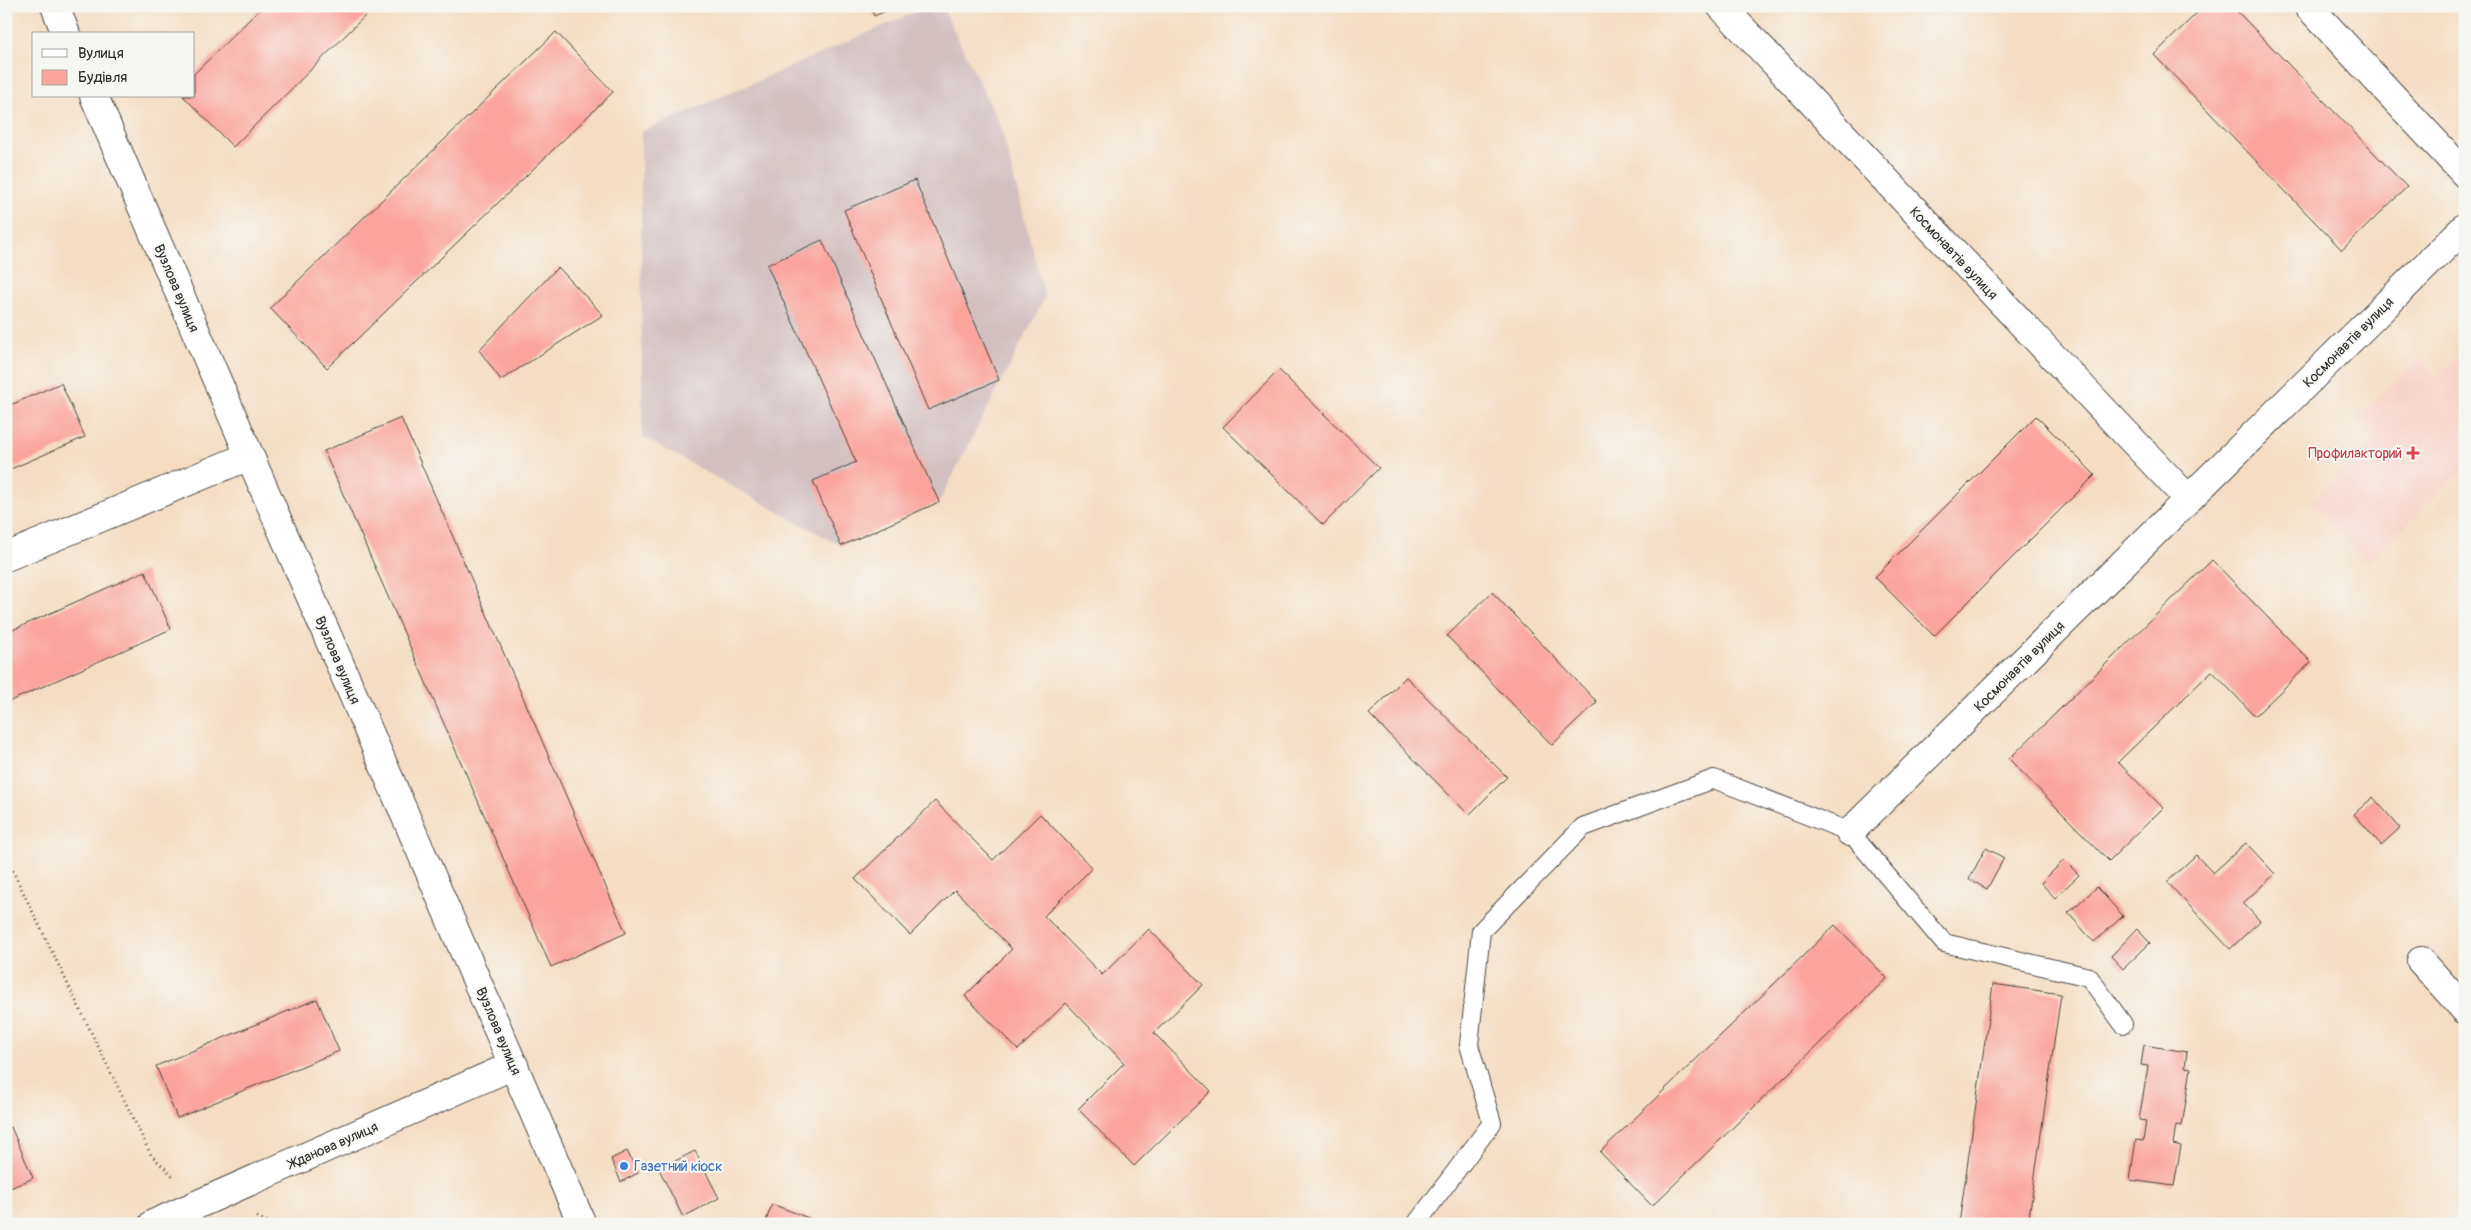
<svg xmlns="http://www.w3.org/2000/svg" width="2471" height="1230" font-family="Pangolin,sans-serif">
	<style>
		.built { fill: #f7d1c7 }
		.industrial { fill: #d2bfc0 }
		.building { fill: #faa49b }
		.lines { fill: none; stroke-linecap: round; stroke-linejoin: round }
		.lane-casing { stroke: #494642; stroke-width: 20 }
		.street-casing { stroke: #494642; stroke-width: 30 }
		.path { stroke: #494642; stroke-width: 3; stroke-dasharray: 1 4; stroke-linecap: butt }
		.lane { stroke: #fff; stroke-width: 18 }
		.street { stroke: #fff; stroke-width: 28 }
		.health-dot { fill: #e0444e; stroke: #f6f6f2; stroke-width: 2 }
		.shop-dot { fill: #3f7fe0; stroke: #f6f6f2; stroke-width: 2 }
		.labels { text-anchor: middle; stroke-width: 4; stroke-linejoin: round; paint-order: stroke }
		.street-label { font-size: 14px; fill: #2b2b2b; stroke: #f6f6f2 }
		.health-label { font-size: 14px; fill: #be3a42; stroke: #f6f6f2; text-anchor: end }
		.shop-label { font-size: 14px; fill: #366cbe; stroke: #f6f6f2; text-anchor: start }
	</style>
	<rect width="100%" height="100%" fill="#f6f6f2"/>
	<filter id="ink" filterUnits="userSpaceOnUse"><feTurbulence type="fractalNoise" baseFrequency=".02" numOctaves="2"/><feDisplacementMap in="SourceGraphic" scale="10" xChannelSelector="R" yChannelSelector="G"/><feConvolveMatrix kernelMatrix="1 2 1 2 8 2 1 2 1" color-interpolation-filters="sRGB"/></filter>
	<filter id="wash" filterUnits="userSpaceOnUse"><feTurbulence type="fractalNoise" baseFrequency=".0096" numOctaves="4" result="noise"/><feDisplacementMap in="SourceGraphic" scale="20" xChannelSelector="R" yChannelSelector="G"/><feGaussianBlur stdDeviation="1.12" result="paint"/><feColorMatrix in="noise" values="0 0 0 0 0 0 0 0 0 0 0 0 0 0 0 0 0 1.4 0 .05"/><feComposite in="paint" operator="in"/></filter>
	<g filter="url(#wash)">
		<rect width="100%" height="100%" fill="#f4ddc3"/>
		<polygon class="built" points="2465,350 2465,468 2368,562 2310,502 2376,439 2357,418 2419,358 2436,377"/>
		<polygon class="industrial" points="929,6 942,6 1000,125 1045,297 939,502 841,546 642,437 641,132"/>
		<g id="blocks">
			<g class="building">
				<polygon points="263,6 375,6 233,147 183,96 194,96 194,74"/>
				<polygon points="870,6 898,6 874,16"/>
				<polygon points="2204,6 2232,6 2407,187 2342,250 2154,55"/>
				<polygon points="556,32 613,92 327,368 270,308"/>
				<polygon points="915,180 999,380 928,410 844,210"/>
				<polygon points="822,240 939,502 841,546 813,481 856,462 767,265"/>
				<polygon points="558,267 603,315 501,380 479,350"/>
				<polygon points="1279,370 1379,468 1323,525 1223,427"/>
				<polygon points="61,383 85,437 6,471 6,407"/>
				<polygon points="2036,416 2095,475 1934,636 1875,577"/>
				<polygon points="401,418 626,933 551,967 324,451"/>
				<polygon points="2212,560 2311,662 2255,716 2212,671 2118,762 2163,808 2109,861 2009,759"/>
				<polygon points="145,571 171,629 6,703 6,633"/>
				<polygon points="1492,592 1597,702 1552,745 1447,636"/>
				<polygon points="1406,677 1507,777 1469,815 1369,714"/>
				<polygon points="2373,797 2400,828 2381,845 2354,814"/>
				<polygon points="935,801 993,860 1040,814 1092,868 1044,916 1102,975 1149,929 1203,985 1154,1033 1211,1091 1134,1166 1078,1109 1124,1063 1066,1003 1018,1050 965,996 1012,949 955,890 910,935 855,879"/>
				<polygon points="2246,843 2275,874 2243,903 2260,921 2230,949 2167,882 2196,855 2213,873"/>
				<polygon points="1986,848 2004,858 1987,889 1969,879"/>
				<polygon points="2064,860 2079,875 2055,898 2041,883"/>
				<polygon points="2097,887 2123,916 2094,942 2068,913"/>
				<polygon points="1835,925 1887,978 1652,1206 1600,1152"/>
				<polygon points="2137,929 2150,943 2123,969 2111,956"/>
				<polygon points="1993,984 2061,994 2028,1224 1959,1224"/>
				<polygon points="317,999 339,1051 177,1118 156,1066"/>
				<polygon points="2144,1045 2187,1052 2185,1067 2191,1068 2182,1126 2176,1125 2173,1144 2181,1146 2174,1186 2130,1180 2136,1140 2143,1141 2146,1121 2139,1120 2148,1066 2141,1065"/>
				<polygon points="11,1127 33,1178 6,1190 6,1129"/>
				<polygon points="627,1151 638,1173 621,1182 611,1159"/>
				<polygon points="695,1151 719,1198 683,1217 659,1169"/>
				<polygon points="772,1204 824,1224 765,1224"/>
			</g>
		</g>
	</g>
	<g filter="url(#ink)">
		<use href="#blocks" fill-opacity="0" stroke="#494642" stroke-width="1"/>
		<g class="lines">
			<defs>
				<polyline id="lane" points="1416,1224 1492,1123 1469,1045 1481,931 1583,827 1714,779 1850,832 1944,943 2089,977 2123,1024"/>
				<g id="street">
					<polyline points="55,6 66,34"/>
					<polyline points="1721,6 2188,499"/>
					<polyline points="2308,6 2465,174"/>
					<polyline points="94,96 582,1224"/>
					<polyline points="6,557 249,456"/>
					<polyline points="1850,832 2465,227"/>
					<polyline points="2421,961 2465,1010"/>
					<polyline points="153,1224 514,1065"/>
				</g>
			</defs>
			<use href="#lane" class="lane-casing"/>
			<use href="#street" class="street-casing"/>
			<g class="path">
				<polyline points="6,857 151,1155 175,1178"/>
				<polyline points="257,1217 272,1224"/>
			</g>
			<use href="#lane" class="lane"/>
			<use href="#street" class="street"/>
		</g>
	</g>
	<path class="health-dot" d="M2410.5 445.5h5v5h5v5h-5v5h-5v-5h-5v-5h5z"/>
	<circle class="shop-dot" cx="624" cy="1166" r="5"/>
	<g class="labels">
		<g class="street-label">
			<text transform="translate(1954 253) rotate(47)" y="5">Космонавтів вулиця</text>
			<text transform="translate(177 288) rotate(67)" y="5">Вузлова вулиця</text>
			<text transform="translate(2348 342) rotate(-45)" y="5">Космонавтів вулиця</text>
			<text transform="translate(338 660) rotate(67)" y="5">Вузлова вулиця</text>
			<text transform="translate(2019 666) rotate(-45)" y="5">Космонавтів вулиця</text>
			<text transform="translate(499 1031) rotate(67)" y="5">Вузлова вулиця</text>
			<text transform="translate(333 1145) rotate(-24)" y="5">Жданова вулиця</text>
		</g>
		<g class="health-label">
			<text x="2402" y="458">Профилакторий</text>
		</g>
		<g class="shop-label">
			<text x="634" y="1171">Газетний кіоск</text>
		</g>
	</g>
	<rect width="2471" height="1230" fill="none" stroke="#f6f6f2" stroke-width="25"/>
	<rect x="32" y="32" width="162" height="65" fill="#f6f6f2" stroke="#a5a5a2"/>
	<rect x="42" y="49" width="25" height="8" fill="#ffffff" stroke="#a5a5a2"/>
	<text x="78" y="58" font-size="15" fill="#2b2b2b">Вулиця</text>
	<rect x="42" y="70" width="25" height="15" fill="#faa49b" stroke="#a5a5a2"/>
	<text x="78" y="82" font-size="15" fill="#2b2b2b">Будівля</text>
</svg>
